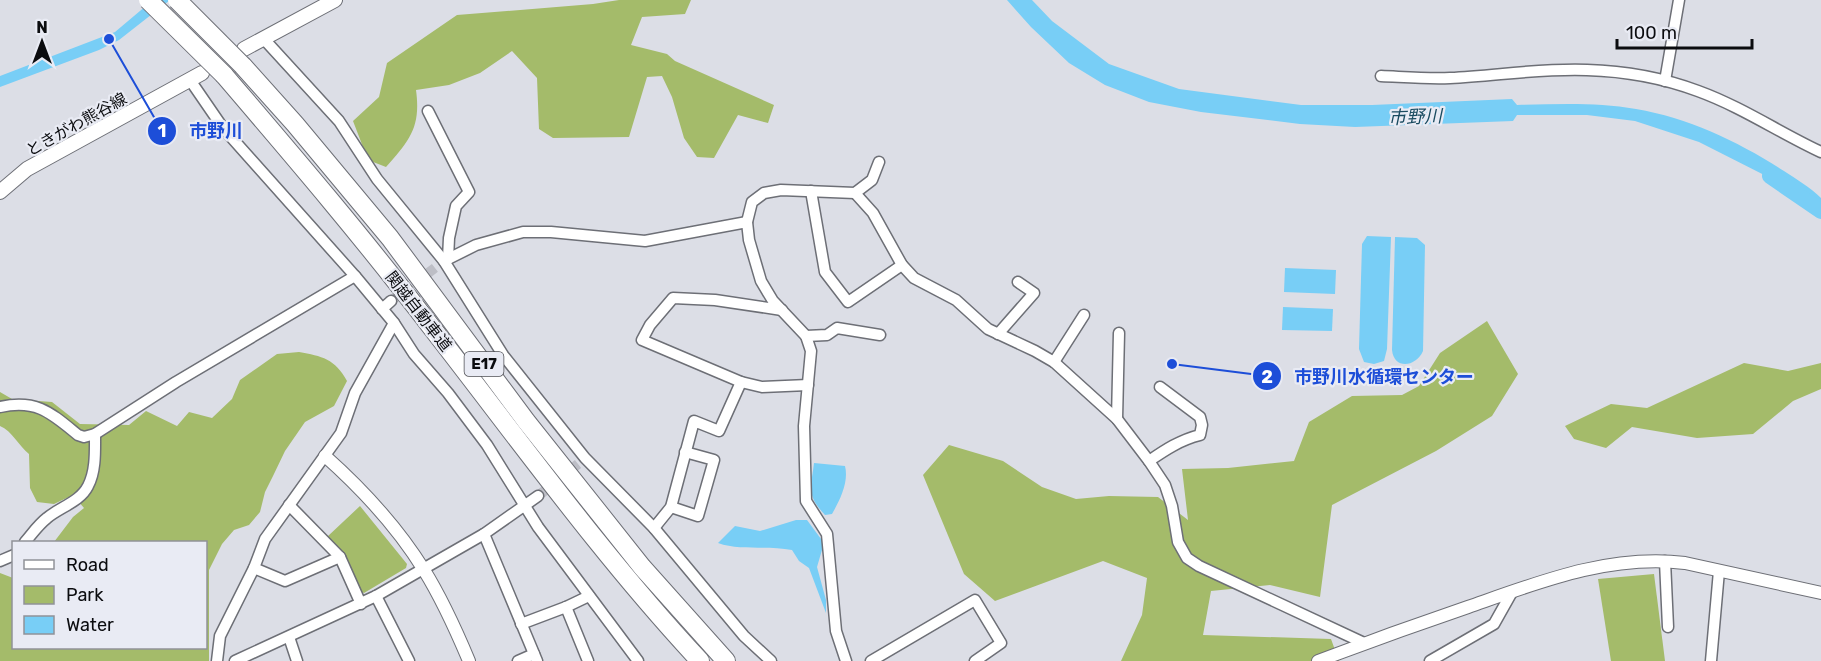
<svg xmlns="http://www.w3.org/2000/svg" width="1821" height="661" font-family="Rubik,'Noto Sans JP',sans-serif">
	<style>
		.green { fill: #a4bb6a }
		.water { fill: #78cef6 }
		.lines { fill: none; stroke-linecap: round; stroke-linejoin: round }
		.river { stroke: #78cef6; stroke-width: 16 }
		.minor-tunnel { stroke: #bdbec6; stroke-width: 10; stroke-dasharray: 10 5; stroke-linecap: butt }
		.minor-casing { stroke: #6d6f76; stroke-width: 13 }
		.tertiary-casing { stroke: #6d6f76; stroke-width: 14 }
		.secondary-casing { stroke: #6d6f76; stroke-width: 16 }
		.motorway-casing { stroke: #6d6f76; stroke-width: 20 }
		.minor { stroke: #fff; stroke-width: 10 }
		.tertiary { stroke: #fff; stroke-width: 12 }
		.secondary { stroke: #fff; stroke-width: 14 }
		.motorway { stroke: #fff; stroke-width: 18 }
		.motorway-bridge-casing { stroke: #6d6f76; stroke-width: 20; stroke-linecap: butt }
		.motorway-bridge { stroke: #fff; stroke-width: 18 }
		.labels { text-anchor: middle; stroke-width: 4.5; stroke-linejoin: round; paint-order: stroke }
		.shield { fill: #e9ebf4; stroke: #4e4f54; stroke-width: 1.5 }
		.shield-label { font-size: 15px; font-weight: bold; fill: #0b0c0f }
		.street-label { font-size: 16px; fill: #0b0c0f; stroke: #e9ebf4 }
		.water-label { font-size: 18px; font-style: italic; fill: #1a4b60; stroke: #e9ebf4 }
		.leader { fill: none; stroke: #1d4ed8; stroke-width: 2 }
		.callout-dot { fill: #1d4ed8; stroke: #e9ebf4; stroke-width: 2 }
		.mark-label { font-size: 18px; text-anchor: middle; font-weight: bold; fill: #fff }
		.callout-label { font-size: 18px; text-anchor: middle; font-weight: bold; fill: #1d4ed8; stroke: #e9ebf4; stroke-width: 4.5; stroke-linejoin: round; paint-order: stroke }
	</style>
	<rect width="100%" height="100%" fill="#dcdee6"/>
	<g class="green">
		<path d="M 619,0 L 691,0 L 685,14 L 642,17 L 631,45 L 667,54 L 675,61 L 774,105 L 768,123 L 738,115 L 714,158 L 697,157 L 684,138 L 672,97 L 662,76 L 647,77 L 629,137 L 553,138 L 539,129 L 537,78 L 512,51 L 480,73 L 449,85 L 416,90 C 421,127 410,140 386,167 L 368,160 L 353,121 L 379,97 L 387,63 L 457,15 L 593,4 Z"/>
		<polygon points="1487,321 1518,374 1492,416 1436,451 1332,505 1320,597 1270,585 1211,591 1203,635 1331,639 1339,661 1121,661 1142,615 1147,578 1103,561 995,601 964,574 923,475 949,445 1003,461 1042,487 1076,499 1109,496 1158,497 1188,520 1182,469 1228,468 1294,461 1309,422 1352,396 1402,395 1419,386 1440,353"/>
		<path d="M 299,352 C 322,356 335,359 347,381 L 334,406 L 305,422 L 285,451 L 273,476 L 265,492 L 260,512 L 249,525 L 234,530 L 222,544 L 209,570 L 209,661 L 0,661 L 0,573 L 13,578 L 14,648 L 206,648 L 206,542 L 54,542 L 73,517 L 84,508 L 73,495 L 54,504 L 37,502 L 30,488 L 29,454 C 19,446 12,431 0,426 L 0,392 L 12,399 L 52,402 L 80,424 L 129,425 L 146,411 L 177,426 L 189,412 L 212,418 L 232,399 L 240,380 L 277,354 Z"/>
		<polygon points="1744,363 1788,371 1821,363 1821,389 1793,401 1753,434 1697,438 1632,427 1606,448 1574,439 1565,426 1611,404 1647,408"/>
		<polygon points="360,506 407,564 406,568 364,593 360,591 344,553 327,537"/>
		<polygon points="1654,574 1665,661 1611,661 1598,579"/>
	</g>
	<g class="water">
		<polygon points="153,0 170,0 119,40 99,50 0,87 0,76 115,32"/>
		<path d="M 1007,0 L 1032,0 L 1052,21 L 1109,64 L 1179,89 L 1301,105 L 1372,105 L 1512,99 L 1517,105 C 1557,104 1597,102 1636,109 C 1689,118 1739,142 1784,171 C 1796,179 1810,187 1821,198 L 1821,212 L 1804,195 L 1699,142 L 1635,121 L 1587,115 L 1517,115 L 1513,121 L 1355,127 L 1300,124 L 1201,112 L 1149,102 L 1105,85 L 1069,63 L 1031,27 Z"/>
		<polygon points="1367,236 1391,237 1387,349 1384,361 1374,364 1364,362 1359,349 1362,244"/>
		<path d="M 1395,237 L 1417,238 L 1425,245 L 1423,351 C 1416,367 1394,370 1392,350 Z"/>
		<polygon points="1285,268 1336,270 1335,294 1284,292"/>
		<polygon points="1283,307 1333,309 1332,331 1282,330"/>
		<path d="M 814,463 L 845,466 C 849,482 840,500 832,514 L 825,515 C 806,495 811,488 814,463 Z"/>
		<path d="M 796,520 L 807,520 L 824,543 L 817,567 L 826,600 L 826,613 L 809,568 L 799,561 L 792,550 C 768,545 740,551 718,543 L 735,526 L 760,531 Z"/>
	</g>
	<g class="lines">
		<polyline class="river" points="1770,176 1821,211"/>
		<g class="minor-tunnel">
			<polyline points="391,301 444,261"/>
			<polyline points="538,496 578,464"/>
		</g>
		<defs>
			<g id="minor">
				<polyline points="263,38 339,121 377,179 444,261 503,355 585,458 654,528 744,636 771,661"/>
				<path d="M 1381,76 C 1404,77 1427,79 1450,78 C 1495,76 1541,68 1587,70 C 1624,71 1663,78 1698,91 C 1742,107 1780,133 1821,152"/>
				<polyline points="190,80 223,128 355,276 394,323 414,354 448,393 487,445 538,527 638,661"/>
				<polyline points="1665,81 1679,0"/>
				<polyline points="428,111 469,192 456,206 449,238 448,259"/>
				<polyline points="811,191 825,272 848,302 902,265"/>
				<polyline points="855,193 873,213 902,265 914,278 956,300 988,329 1035,351 1054,362 1117,419 1149,461 1165,485 1172,506 1178,542 1187,558 1199,566 1364,643"/>
				<polyline points="444,261 476,245 523,232 551,232 645,241 747,222"/>
				<polyline points="382,309 391,301"/>
				<polyline points="782,310 715,300 673,298 650,325 642,340 741,382 762,387 808,385"/>
				<polyline points="998,334 1034,293 1018,282"/>
				<polyline points="806,336 827,335 837,328 880,335"/>
				<polyline points="1054,362 1084,315"/>
				<path d="M 0,407 C 37,399 51,413 78,435 L 84,437 L 95,434 L 176,382 L 355,276"/>
				<polyline points="1117,419 1119,333"/>
				<path d="M 1149,461 C 1165,450 1180,440 1200,435 L 1202,425 L 1200,417 L 1160,387"/>
				<polyline points="289,505 340,557 361,604"/>
				<polyline points="671,507 698,516 714,460 685,452"/>
				<polyline points="654,528 671,507 694,421 719,431 741,382"/>
				<polyline points="484,534 537,661"/>
				<path d="M 25,542 C 32,534 38,525 47,518 C 60,507 80,502 88,486 C 96,471 95,451 95,434"/>
				<polyline points="0,561 14,555"/>
				<polyline points="1665,561 1668,627"/>
				<polyline points="254,568 285,581 340,557"/>
				<polyline points="376,596 409,661"/>
				<polyline points="566,607 588,661"/>
				<polyline points="521,624 566,607 589,596"/>
				<polyline points="289,637 297,661"/>
				<polyline points="217,661 220,636 254,568 265,539 341,433 355,393 394,323"/>
				<polyline points="235,661 376,596 484,534 538,496"/>
				<polyline points="518,661 534,654"/>
				<polyline points="846,661 836,631 827,534 806,501 804,426 811,351 806,336 773,301 761,281 749,240 747,222 752,202 764,193 781,190 855,193 872,180 879,162"/>
				<polyline points="871,661 975,600 1001,643 975,661"/>
				<polyline points="1430,661 1494,624 1512,592"/>
				<polyline points="1711,661 1719,571"/>
			</g>
			<g id="tertiary">
				<path d="M 325,456 C 362,489 398,528 424,570 C 442,599 456,630 469,661"/>
				<path d="M 1318,661 C 1368,642 1418,624 1468,607 C 1539,582 1609,554 1685,563 L 1821,593"/>
			</g>
			<g id="secondary">
				<polyline points="244,49 335,0"/>
				<polyline points="0,192 27,169 202,73"/>
			</g>
			<g id="motorway">
				<polyline points="243,66 295,124 390,238 526,421 642,567 726,661"/>
				<path d="M 224,75 C 295,158 366,241 432,328 C 520,441 603,557 700,661"/>
			</g>
		</defs>
		<use href="#minor" class="minor-casing"/>
		<use href="#tertiary" class="tertiary-casing"/>
		<use href="#secondary" class="secondary-casing"/>
		<use href="#motorway" class="motorway-casing"/>
		<use href="#minor" class="minor"/>
		<use href="#tertiary" class="tertiary"/>
		<use href="#secondary" class="secondary"/>
		<use href="#motorway" class="motorway"/>
		<defs>
			<g id="motorway-bridge">
				<polyline points="148,0 224,75"/>
				<polyline points="177,0 243,66"/>
			</g>
		</defs>
		<use href="#motorway-bridge" class="motorway-bridge-casing"/>
		<use href="#motorway-bridge" class="motorway-bridge"/>
	</g>
	<g class="labels">
		<rect class="shield" x="464.5" y="352" width="39" height="24" rx="4.5"/>
		<g class="shield-label">
			<text x="484" y="369">E17</text>
		</g>
		<g class="street-label">
			<text transform="translate(76 124) rotate(-29)" y="6">ときがわ熊谷線</text>
			<text transform="translate(419 311) rotate(52)" y="6">関越自動車道</text>
		</g>
		<g class="water-label">
			<text transform="translate(1415 117) rotate(-2)" y="6">市野川</text>
		</g>
	</g>
	<path class="leader" d="M109 39L162 131M1172 364L1267 376"/>
	<g class="callout-dot">
		<circle cx="109" cy="39" r="6"/>
		<circle cx="1172" cy="364" r="6"/>
		<circle cx="162" cy="131" r="15"/>
		<circle cx="1267" cy="376" r="15"/>
	</g>
	<g class="mark-label">
		<text x="162" y="137">1</text>
		<text x="1267" y="383">2</text>
	</g>
	<g class="callout-label">
		<text x="216" y="137">市野川</text>
		<text x="1384" y="383">市野川水循環センター</text>
	</g>
	<rect x="12" y="541" width="195" height="108" fill="#e9ebf4" stroke="#909298" stroke-width="1.5"/>
	<rect x="24" y="560" width="30" height="9" fill="#ffffff" stroke="#909298" stroke-width="1.5"/>
	<text x="66" y="571" font-size="18" fill="#0b0c0f">Road</text>
	<rect x="24" y="586" width="30" height="18" fill="#a4bb6a" stroke="#909298" stroke-width="1.5"/>
	<text x="66" y="601" font-size="18" fill="#0b0c0f">Park</text>
	<rect x="24" y="616" width="30" height="18" fill="#78cef6" stroke="#909298" stroke-width="1.5"/>
	<text x="66" y="631" font-size="18" fill="#0b0c0f">Water</text>
	<g transform="translate(42 42)" stroke="#e9ebf4" stroke-width="4.5" paint-order="stroke">
	<path d="M0-4.5L10 22L0 15L-10 22Z" fill="#0b0c0f"/>
	<text y="-9" font-size="16" font-weight="bold" text-anchor="middle" fill="#0b0c0f">N</text>
	</g>
	<path d="M1617 39v9h135v-9" fill="none" stroke="#0b0c0f" stroke-width="3"/>
	<text x="1626" y="39" font-size="18" fill="#0b0c0f" stroke="#e9ebf4" stroke-width="4.5" paint-order="stroke">100 m</text>
</svg>
